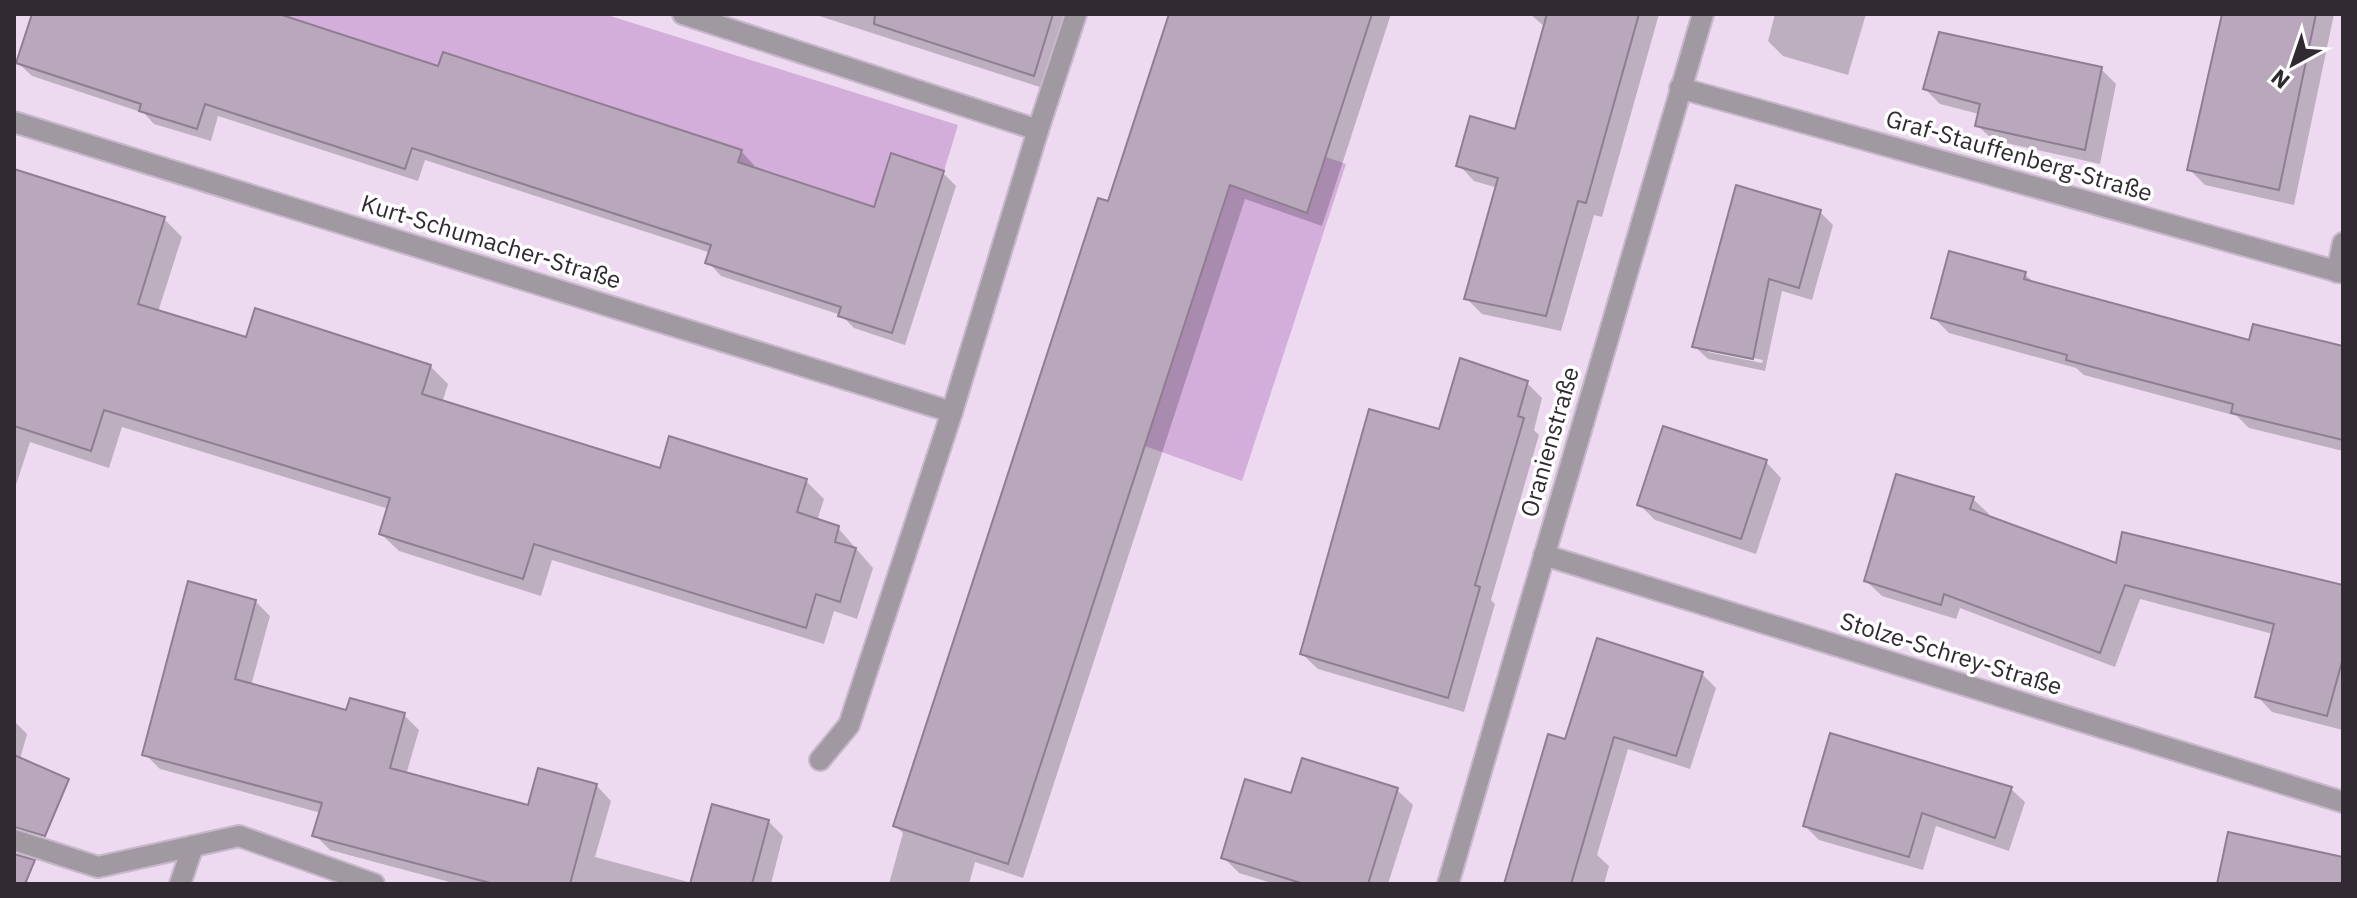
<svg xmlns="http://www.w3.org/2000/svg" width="2357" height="898" font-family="'IBM Plex Sans',sans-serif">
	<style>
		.green { fill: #d3aeda }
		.shadow { fill: #0003; fill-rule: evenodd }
		.building { fill: #b9a7bc; stroke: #8f7e92; stroke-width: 2 }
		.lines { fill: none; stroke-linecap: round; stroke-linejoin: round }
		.service-casing { stroke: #c7b7ca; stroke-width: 24 }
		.minor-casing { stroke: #c7b7ca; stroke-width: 24 }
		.service { stroke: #a199a2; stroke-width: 20 }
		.minor { stroke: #a199a2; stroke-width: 20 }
		.labels { text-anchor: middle; stroke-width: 7; stroke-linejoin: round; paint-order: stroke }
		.street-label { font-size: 24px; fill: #312a32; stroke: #fff }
	</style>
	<rect width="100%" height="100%" fill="#eddaf0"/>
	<g class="green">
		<polygon points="232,14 604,14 958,125 944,171 891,153 874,207 738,162 742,149 443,52 438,66"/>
		<polygon points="1282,14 1372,14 1326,157 1346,164 1242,481 1145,446"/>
	</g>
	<g class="shadow">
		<polygon points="34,14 273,14 439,69 741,151 754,165 753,169 875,209 943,173 956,186 905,345 854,328 841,315 721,276 708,262 711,253 425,160 418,181 218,116 211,141 154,124 144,113 32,76 18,63"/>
		<polygon points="813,14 1060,14 1070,24 1049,90"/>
		<polygon points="1171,14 1391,14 1322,226 1245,199 1023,878 975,862 969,884 889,884 903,833 895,826"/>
		<polygon points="1530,14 1659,14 1602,217 1594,215 1561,331 1482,314 1467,299 1498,188 1474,181 1459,165 1517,131 1545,27"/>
		<polygon points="1775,14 1866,14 1848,75 1783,56 1768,41"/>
		<polygon points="2223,14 2334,14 2294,205 2205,185 2189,169"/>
		<polygon points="2101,69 2116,84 2100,164 1993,140 1977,125 1979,114 1940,104 1925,89"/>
		<polygon points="14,171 164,219 182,237 158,312 247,340 430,366 448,384 442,403 661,471 806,481 824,499 817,521 838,528 873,568 857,619 834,611 824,644 552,560 541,596 399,551 381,534 389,509 122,427 109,468 30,442 14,491"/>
		<path d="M 1820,212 L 1833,225 L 1812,300 L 1782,291 L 1765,371 L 1708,359 L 1694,346 ZM 1708,348 L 1763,360 L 1762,363 L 1708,352 Z"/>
		<polygon points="2025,274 2035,284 2251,343 2343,348 2343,451 2249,428 2237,416 2084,375 2076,368 1949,333 1933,317"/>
		<polygon points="1527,383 1542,398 1534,430 1539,435 1491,600 1495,604 1464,712 1318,669 1302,654 1440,432"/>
		<polygon points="1766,462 1781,478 1756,554 1655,520 1639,504"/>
		<polygon points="1973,499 1989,514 1988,518 2117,565 2343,587 2343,730 2272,712 2257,696 2273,634 2140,599 2115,667 1960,608 1956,619 1882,596 1866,581"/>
		<polygon points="255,601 270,616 251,686 348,712 404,715 419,730 406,775 529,808 596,785 611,801 595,857 692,883 768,821 783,836 771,884 457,884 330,850 315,835 321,813 160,769 145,754"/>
		<polygon points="1702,674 1716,688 1690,769 1628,749 1597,855 1609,866 1604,884 1504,884 1549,737 1566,742"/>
		<polygon points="14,721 27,734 14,781"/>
		<polygon points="2011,789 2025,802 2009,851 1936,826 1923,870 1819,840 1805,826"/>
		<polygon points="1397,790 1413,805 1388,884 1274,884 1239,873 1223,857"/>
	</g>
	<g class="building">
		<polygon points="32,14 279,14 438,66 443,52 742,150 738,162 874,207 891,153 944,171 892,333 838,316 841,307 705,263 711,245 412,148 405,169 205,104 197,129 139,111 141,104 16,63"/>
		<polygon points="875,14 1053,14 1034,76 874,24"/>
		<polygon points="1169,14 1372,14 1307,213 1230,185 1008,864 893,826 1098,198 1108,201"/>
		<polygon points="1547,14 1639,14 1586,203 1578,201 1546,316 1464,299 1498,178 1456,166 1470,116 1515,129"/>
		<polygon points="2222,14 2316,14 2279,190 2187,170"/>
		<polygon points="1939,32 2102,67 2085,150 1975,126 1980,104 1923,89"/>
		<polygon points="14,169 165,217 138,304 246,337 255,308 431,365 422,394 660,468 669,436 807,479 797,512 839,526 835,542 856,548 840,602 816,594 806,628 534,544 523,579 379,534 390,498 104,410 91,451 14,426"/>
		<polygon points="1736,185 1821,210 1799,288 1769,279 1753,359 1692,347"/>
		<polygon points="1949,251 2026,272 2024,279 2249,340 2253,324 2343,346 2343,440 2231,413 2233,404 2066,360 2067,355 1931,318"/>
		<polygon points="1460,358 1528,381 1518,416 1524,418 1475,585 1480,587 1448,698 1300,654 1369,409 1439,429"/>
		<polygon points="1663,426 1767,460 1741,539 1637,505"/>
		<polygon points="1896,474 1974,497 1970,509 2116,563 2122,532 2343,585 2343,658 2327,716 2255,697 2274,624 2125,585 2100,653 1944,594 1941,605 1864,581"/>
		<polygon points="188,581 256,600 235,679 346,710 350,698 405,713 390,768 528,805 538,768 597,784 570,884 494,884 312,836 322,803 142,755"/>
		<polygon points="1597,638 1703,672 1676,756 1614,737 1571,884 1504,884 1548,734 1565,739"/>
		<polygon points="1830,733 2012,787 1995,838 1922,813 1909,857 1803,826"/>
		<polygon points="14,755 69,779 45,836 14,827"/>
		<polygon points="1302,758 1398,788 1368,884 1304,884 1221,858 1245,779 1291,793"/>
		<polygon points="712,804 769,820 752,884 690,884"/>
		<polygon points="2228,832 2343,857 2343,884 2217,884"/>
		<polygon points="14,854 35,860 25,884 14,884"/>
	</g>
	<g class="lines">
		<defs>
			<polyline id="service" points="180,884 193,846"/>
			<g id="minor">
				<polyline points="683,14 1038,130 1076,14"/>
				<polyline points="1680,88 2343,273"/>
				<polyline points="14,122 952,412"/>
				<polyline points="2337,272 2343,243"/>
				<polyline points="1544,555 2343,802"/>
				<polyline points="820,760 849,725 952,412 1038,130"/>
				<polyline points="14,840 98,867 239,836 374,884"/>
				<polyline points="1448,884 1703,14"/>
			</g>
		</defs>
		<use href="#service" class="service-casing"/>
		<use href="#minor" class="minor-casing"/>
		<use href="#service" class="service"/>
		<use href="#minor" class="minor"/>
	</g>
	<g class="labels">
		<g class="street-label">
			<text transform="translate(2019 156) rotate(16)" y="8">Graf-Stauffenberg-Straße</text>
			<text transform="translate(491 242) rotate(17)" y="8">Kurt-Schumacher-Straße</text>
			<text transform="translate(1550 442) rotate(-74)" y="8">Oranienstraße</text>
			<text transform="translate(1951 654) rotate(17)" y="8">Stolze-Schrey-Straße</text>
		</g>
	</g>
	<rect width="2357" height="898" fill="none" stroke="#312a32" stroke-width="32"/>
	<g transform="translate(2293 64) rotate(220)" stroke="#ffffff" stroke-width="6" paint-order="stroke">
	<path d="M0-6L14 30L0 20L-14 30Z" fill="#312a32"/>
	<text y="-12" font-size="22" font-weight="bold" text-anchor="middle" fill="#312a32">N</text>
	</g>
</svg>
